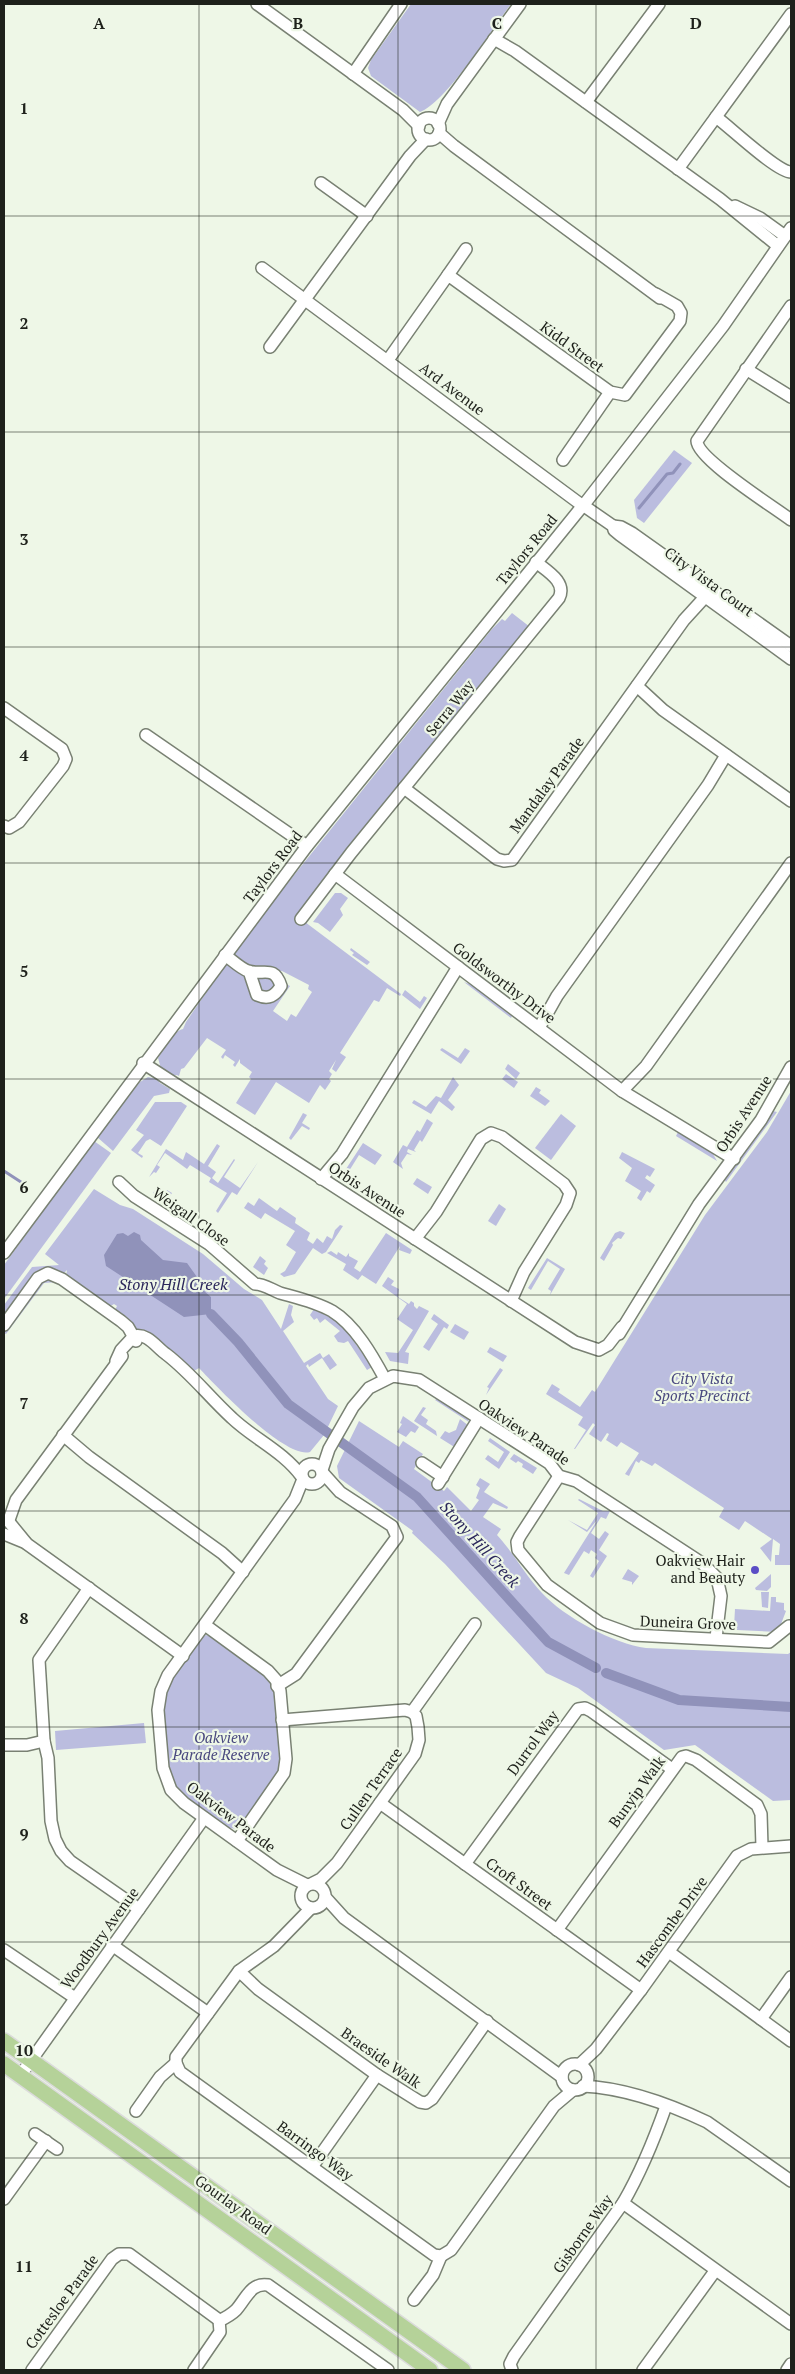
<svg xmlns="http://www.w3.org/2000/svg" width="795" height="2374" font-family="'PT Serif',serif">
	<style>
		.green { fill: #bbbddf }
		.water { fill: #9092ba }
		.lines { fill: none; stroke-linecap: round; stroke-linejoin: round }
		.stream { stroke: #9092ba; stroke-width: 3 }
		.canal { stroke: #9092ba; stroke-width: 10 }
		.minor-casing { stroke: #798173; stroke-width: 14 }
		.major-casing { stroke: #dbdbdb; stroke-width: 18 }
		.minor { stroke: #fff; stroke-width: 11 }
		.major { stroke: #b5d299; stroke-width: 15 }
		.grid { fill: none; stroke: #1e211b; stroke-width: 1; stroke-opacity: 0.55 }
		.poi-dot { fill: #5a4dc5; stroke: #eef7e7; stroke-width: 2 }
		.labels { text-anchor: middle; stroke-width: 4.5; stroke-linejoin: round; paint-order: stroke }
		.street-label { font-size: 15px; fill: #1e211b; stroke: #eef7e7 }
		.park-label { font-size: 15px; font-style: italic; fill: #49487f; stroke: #eef7e7 }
		.poi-label { font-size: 15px; fill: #1e211b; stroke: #eef7e7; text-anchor: end }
		.water-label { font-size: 16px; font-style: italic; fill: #2b275b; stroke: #eef7e7 }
		.grid-label { font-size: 16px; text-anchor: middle; font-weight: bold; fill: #1e211b; stroke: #eef7e7; stroke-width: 4.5; stroke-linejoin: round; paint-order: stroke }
	</style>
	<rect width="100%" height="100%" fill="#eef7e7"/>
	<g class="green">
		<path d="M 411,4 L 511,4 C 493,28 445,104 420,112 L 371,76 L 368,68 L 371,60 Z"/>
		<polygon points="674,450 692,463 644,523 637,518 634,500"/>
		<path d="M 512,613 L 530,627 L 301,919 L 401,994 L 400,996 L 387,988 L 379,1002 L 374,1000 L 340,1053 L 346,1057 L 336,1072 L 332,1069 L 336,1060 L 329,1071 L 332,1074 L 329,1079 L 331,1081 L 325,1090 L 320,1085 L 309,1103 L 276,1082 L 255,1115 L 236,1103 L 251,1079 L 249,1077 L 252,1072 L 240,1063 L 240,1059 L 235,1067 L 233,1065 L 235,1062 L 225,1055 L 223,1059 L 221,1057 L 226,1050 L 207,1038 L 184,1068 L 181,1069 L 179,1076 L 177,1075 L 172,1076 L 161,1069 L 158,1058 C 164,1049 174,1030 183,1029 L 186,1022 L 227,962 L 243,970 L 256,999 L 284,983 L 290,986 L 273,1011 L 287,1021 L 291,1014 L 296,1017 L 312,992 L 308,989 L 309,985 L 282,971 L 251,967 L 233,955 L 274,900 L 492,629 L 502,619 L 505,621 Z"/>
		<polygon points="335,893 341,893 348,898 340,909 343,915 330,932 318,923 313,922"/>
		<polygon points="351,948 370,962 367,965 352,955 354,953 350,950"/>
		<polygon points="265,974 278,983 268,996 256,988 257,978"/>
		<polygon points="464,982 472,985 513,1014 511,1018"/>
		<polygon points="405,990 420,1002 424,996 427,998 420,1009 402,995"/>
		<polygon points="442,1048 458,1058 465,1048 470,1051 461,1064 440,1050"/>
		<polygon points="508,1064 520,1073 516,1079 505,1069"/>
		<polygon points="506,1074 518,1082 514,1088 502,1079"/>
		<polygon points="148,1077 157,1079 160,1083 170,1089 169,1093 154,1096 113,1151 97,1137 140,1082"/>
		<polygon points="453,1077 459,1085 448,1100 455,1107 452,1111 439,1101 431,1114 412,1103 414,1100 426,1107 436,1096 441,1098"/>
		<polygon points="536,1087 541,1090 539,1093 550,1101 545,1106 530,1096"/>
		<polygon points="791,1091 791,1558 790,1565 775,1565 775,1555 779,1555 780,1544 773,1539 771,1562 760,1548 772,1539 745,1521 739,1530 719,1517 724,1508 655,1463 652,1466 641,1460 639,1463 636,1461 629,1476 625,1474 639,1453 621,1442 617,1447 606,1440 609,1434 607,1433 601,1442 589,1434 595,1425 593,1423 575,1449 574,1449 586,1430 578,1425 583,1417 546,1394 552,1384 560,1389 558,1392 580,1407 592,1390 595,1392 705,1215 767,1132"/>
		<polygon points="155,1102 181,1102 187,1106 161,1146 150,1139 146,1141 138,1153 143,1156 142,1158 131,1150 144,1135 136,1130"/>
		<polygon points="773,1111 777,1112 726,1182 724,1179"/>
		<polygon points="303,1113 307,1115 302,1123 310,1128 309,1130 302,1126 291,1140 289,1138"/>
		<polygon points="561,1114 576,1126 551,1160 535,1148"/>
		<polygon points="427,1119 433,1123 422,1142 420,1140 414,1150 416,1152 408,1149 407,1152 412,1155 407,1154 401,1163 403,1169 393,1162 403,1145 407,1147 417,1130 420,1132"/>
		<polygon points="678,1132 713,1154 717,1161 676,1136"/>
		<polygon points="94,1141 111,1153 4,1299 4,1265"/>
		<polygon points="363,1143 382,1155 375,1165 359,1155 349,1171 346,1169"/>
		<polygon points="217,1144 220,1146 208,1166 216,1172 212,1178 218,1183 234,1159 235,1160 224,1177 240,1188 258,1162 237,1195 232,1192 218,1213 216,1211 227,1193 209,1182 211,1178 190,1165 187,1169 165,1153 157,1165 160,1167 156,1173 154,1172 149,1177 166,1149 183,1160 186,1152 204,1164"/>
		<polygon points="622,1152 655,1169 650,1177 647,1175 645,1178 655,1185 650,1193 647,1191 641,1201 637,1198 641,1191 625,1181 632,1168 619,1158"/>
		<polygon points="417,1178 432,1187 428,1194 413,1184"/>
		<polygon points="157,1187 166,1192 167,1190 172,1193 166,1202 153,1193"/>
		<path d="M 94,1189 L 120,1205 L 133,1209 L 203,1254 L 244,1289 L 262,1300 L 281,1329 L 289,1304 L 293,1306 L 291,1315 L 294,1322 L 283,1331 L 304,1363 L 320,1353 L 323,1358 L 329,1354 L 337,1365 L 330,1370 L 322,1358 L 309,1367 L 308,1364 L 306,1366 L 328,1399 L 338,1406 L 324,1435 L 310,1452 C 286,1460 216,1386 199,1368 L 194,1371 L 181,1359 L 137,1331 L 115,1310 L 117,1306 L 114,1304 L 109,1307 L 66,1276 L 67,1270 L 63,1274 L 53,1268 L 42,1269 L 4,1318 L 4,1305 L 32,1267 L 59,1265 L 45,1254 Z"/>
		<polygon points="259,1198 277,1211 280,1207 296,1218 295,1223 310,1233 307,1240 313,1244 317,1238 323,1243 327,1236 332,1239 335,1230 340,1225 343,1226 326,1252 322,1254 313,1248 295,1274 284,1277 280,1274 285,1271 296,1252 286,1245 295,1231 265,1213 261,1219 244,1208 248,1202 254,1206"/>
		<polygon points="499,1204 506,1209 496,1226 488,1221"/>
		<polygon points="620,1231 625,1233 621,1239 618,1238 612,1243 613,1245 604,1261 600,1258 615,1233"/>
		<polygon points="386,1233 412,1250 410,1254 399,1250 400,1246 376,1284 362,1275 358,1280 343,1270 346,1264 327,1253 331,1251 337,1255 338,1252 346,1257 349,1253 349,1256 358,1261 354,1268 360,1272"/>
		<polygon points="260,1256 266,1261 264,1264 268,1268 264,1275 253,1267"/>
		<polygon points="547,1258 565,1269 550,1295 551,1291 548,1289 560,1269 548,1261 531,1290 528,1288"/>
		<polygon points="388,1277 394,1281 391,1285 399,1289 398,1297 409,1304 411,1301 414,1303 414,1306 417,1309 419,1306 429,1311 405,1352 409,1353 408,1364 390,1361 385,1352 398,1353 413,1330 397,1319 407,1304 382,1286"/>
		<polygon points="46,1278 58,1282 44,1283 6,1334 4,1333"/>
		<polygon points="314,1309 341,1323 372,1367 367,1370 348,1341 344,1343 338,1342 334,1336 340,1331 325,1319 320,1323 317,1318 314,1320 310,1315"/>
		<polygon points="434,1314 449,1325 447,1329 444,1327 429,1351 423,1347 438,1324 431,1319"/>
		<polygon points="455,1324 469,1332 464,1340 450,1332"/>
		<polygon points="490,1347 507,1356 503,1362 487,1352"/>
		<polygon points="500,1368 503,1370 486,1395 489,1388 487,1387"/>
		<polygon points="438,1398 467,1416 469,1422 435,1400"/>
		<polygon points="423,1407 426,1408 421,1415 428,1420 426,1424 436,1431 437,1436 414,1421"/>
		<polygon points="403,1416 419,1427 415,1433 411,1431 406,1437 397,1432 402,1424 400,1423"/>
		<polygon points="460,1419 469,1426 456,1448 440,1438 445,1431 449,1433 456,1430"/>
		<path d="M 359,1421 L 399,1447 L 403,1441 L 423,1454 L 414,1469 L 444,1491 L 447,1487 L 471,1511 L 479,1500 L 476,1498 L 480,1488 L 476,1485 L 480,1478 L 490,1484 L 484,1492 L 508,1507 L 507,1509 L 493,1503 L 483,1517 L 501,1529 L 497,1535 C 513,1552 525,1575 542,1593 C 564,1617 614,1644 646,1648 L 788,1654 L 791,1652 L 791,1800 L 773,1801 L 695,1745 L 664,1750 L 578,1688 L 546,1673 L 445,1564 L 412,1533 L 413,1531 L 339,1478 L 337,1466 Z"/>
		<polygon points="490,1438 510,1452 499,1469 485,1459 488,1455 498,1462 504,1452 488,1441"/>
		<polygon points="514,1454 537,1468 533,1474 522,1467 523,1464 518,1461 516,1463 510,1459"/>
		<polygon points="579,1499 603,1511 610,1511 606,1519 601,1517 591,1533 599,1539 605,1531 609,1534 599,1550 607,1556 593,1578 590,1576 599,1561 595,1558 597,1554 591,1550 589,1554 584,1551 569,1575 564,1573 598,1519 587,1532 568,1520 587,1530 598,1513 578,1500"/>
		<polygon points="628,1569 639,1576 632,1585 632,1582 622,1579"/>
		<polygon points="771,1574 771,1587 767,1591 756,1590 755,1588"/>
		<polygon points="761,1592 769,1592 768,1608 762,1607"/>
		<polygon points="771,1597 776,1597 776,1602 784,1603 784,1610 786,1611 778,1632 737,1630 734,1627 735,1609 770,1611"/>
		<polygon points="206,1635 214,1638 264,1674 274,1690 280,1769 241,1825 236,1829 226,1827 182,1797 169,1777 162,1701 169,1681 200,1637"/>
		<polygon points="144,1723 146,1743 56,1750 55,1731"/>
	</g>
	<polygon class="water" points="134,1232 140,1235 141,1240 163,1260 187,1263 197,1277 197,1285 211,1297 211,1314 184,1317 106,1266 104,1255 117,1234 123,1233 128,1236"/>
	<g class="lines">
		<g class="stream">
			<polyline points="639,508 667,474 673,473 680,464"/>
			<polyline points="4,1171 24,1184"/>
		</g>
		<g class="canal">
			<polyline points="211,1314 238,1342 288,1404 417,1497 548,1642 596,1668"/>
			<polyline points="606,1673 679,1700 791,1707"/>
		</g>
		<defs>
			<g id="minor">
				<polyline points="257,4 403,110 419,126"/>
				<polyline points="494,39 515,51 720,199 778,246"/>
				<polyline points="353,74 401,4"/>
				<polyline points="586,102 659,4"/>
				<path d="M 716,117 C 731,128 777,172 791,172"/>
				<circle cx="429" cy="129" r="11"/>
				<polyline points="438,124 447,104 520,4"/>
				<polyline points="439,133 454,146 660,298"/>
				<polyline points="678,169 791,14"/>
				<polyline points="321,183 367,216"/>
				<polyline points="735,206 760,218 785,236"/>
				<polyline points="262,268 579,503"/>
				<polyline points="448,275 466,249"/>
				<path d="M 791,306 L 697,441 C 697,459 774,507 791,520"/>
				<polyline points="270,347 410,156 426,139"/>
				<polyline points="388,360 448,275 610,392 625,395 680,321 681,313 677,306 656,294"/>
				<polyline points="746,369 791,397"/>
				<polyline points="563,460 610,392"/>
				<polyline points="586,502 723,326 791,228"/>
				<polyline points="587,508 613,526 614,530 620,535 791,659"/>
				<polyline points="613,526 621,527 632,533 791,646"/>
				<polyline points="637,686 663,710 791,801"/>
				<polyline points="4,708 62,749 66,759 63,766 19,822 9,828 4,826"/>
				<polyline points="146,735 307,846"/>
				<polyline points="404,788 497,859 504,861 512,860 684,620 705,597"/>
				<polyline points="335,874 622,1091 734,1159"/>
				<path d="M 301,919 L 351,853 L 559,598 C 567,582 547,571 536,562"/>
				<path d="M 225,955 C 232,960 240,968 248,971 C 263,976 274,964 281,986 C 275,996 269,1000 257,995 L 249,971"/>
				<polyline points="539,1028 557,996 708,785 726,755"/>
				<polyline points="143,1063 575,1342 599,1350 608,1345 622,1327"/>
				<polyline points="622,1091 646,1066 791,863"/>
				<polyline points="321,1179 342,1154 458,967"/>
				<path d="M 119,1182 L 134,1196 L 209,1244 L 255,1284 C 264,1284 272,1290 280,1293 C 298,1298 316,1302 332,1311 C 355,1325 372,1355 385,1379"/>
				<polyline points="415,1239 436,1212 481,1139 491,1133 502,1137 564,1184 570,1193 566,1205 524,1272 511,1301"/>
				<polyline points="4,1253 307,846 580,509"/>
				<polyline points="4,1325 38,1278 48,1273 62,1279 121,1321 128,1327 136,1341"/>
				<polyline points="619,1334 699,1204 761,1120 791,1067"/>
				<path d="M 116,1361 L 121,1350 L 134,1336 C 148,1333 156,1347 166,1354 C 191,1373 209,1397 232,1418 C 254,1439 283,1451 302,1477"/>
				<polyline points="63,1435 89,1457 222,1553 243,1572"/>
				<polyline points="422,1463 443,1477"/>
				<circle cx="312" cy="1474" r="10"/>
				<polyline points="322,1470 329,1449 353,1407 369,1388 393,1376 419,1380 549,1463 559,1476 576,1481 702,1563 717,1578 721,1596 716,1638"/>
				<polyline points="559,1476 520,1536 517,1542 518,1550 547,1585 600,1623 633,1635 769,1642 789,1626"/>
				<polyline points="303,1479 295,1499 168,1675 161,1691 158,1710 163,1768 171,1790 184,1803 277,1870 307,1885"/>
				<polyline points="438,1484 479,1418"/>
				<polyline points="9,1520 16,1500 122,1356"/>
				<polyline points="9,1522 27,1544 183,1656"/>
				<polyline points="4,1534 26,1543"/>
				<polyline points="89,1588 39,1660 44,1741 48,1758 51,1821 55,1839 61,1851 70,1861 139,1909"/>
				<polyline points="205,1625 268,1671 276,1680 280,1691 286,1759 284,1773 237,1841"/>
				<polyline points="277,1686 296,1674 397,1537 392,1526 340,1492 322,1472"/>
				<polyline points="412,1712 475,1624"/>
				<polyline points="282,1720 405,1710 412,1712 416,1716 418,1727 419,1740 415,1754 337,1863 321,1879 313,1883"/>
				<polyline points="4,1745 27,1745 44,1741"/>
				<polyline points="380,1803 641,1990"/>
				<polyline points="465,1864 578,1709 585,1708 591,1711 672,1769"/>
				<circle cx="313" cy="1896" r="12"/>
				<polyline points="325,1897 344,1918 562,2077"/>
				<polyline points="311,1908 274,1946 239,1971 176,2057 176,2063 180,2072 434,2255 441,2256 451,2250 554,2106 573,2090"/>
				<polyline points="557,1930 682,1757 686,1756 696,1760 757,1805 761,1814 762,1847"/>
				<polyline points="112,1945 208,2013"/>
				<polyline points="4,1950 75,1998"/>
				<polyline points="669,1952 791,2041"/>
				<polyline points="239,1971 258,1989 377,2075 420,2102 426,2103 432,2099 487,2021"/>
				<polyline points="761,2019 791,1977"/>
				<circle cx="575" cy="2077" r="13"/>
				<polyline points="579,2065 596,2049 641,1990 737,1856 751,1849 791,1846"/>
				<polyline points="20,2076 204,1818"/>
				<path d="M 583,2086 C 625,2088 669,2104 707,2122 L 791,2181"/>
				<polyline points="136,2111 160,2077 176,2063"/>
				<polyline points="35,2134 57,2149"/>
				<polyline points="312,2167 377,2075"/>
				<polyline points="4,2199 46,2141"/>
				<polyline points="623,2203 791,2324"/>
				<polyline points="414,2300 433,2275 441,2256"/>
				<path d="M 219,2321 C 225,2318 231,2315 236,2310 C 246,2299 251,2282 268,2285 L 388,2370"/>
				<polyline points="32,2370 112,2259 119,2254 129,2254 219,2320 220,2332 194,2370"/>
				<path d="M 512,2370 L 510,2364 L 514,2356 L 623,2203 C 641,2172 654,2140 666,2106"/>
				<polyline points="643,2370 715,2271"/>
				<polyline points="787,2370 791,2364"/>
			</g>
			<g id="major">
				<polyline points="4,2041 463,2370"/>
				<polyline points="4,2064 430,2370"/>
			</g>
		</defs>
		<use href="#minor" class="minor-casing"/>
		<use href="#major" class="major-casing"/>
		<use href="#minor" class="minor"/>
		<use href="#major" class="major"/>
	</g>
	<path class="grid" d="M 199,4 L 199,2370M 398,4 L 398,2370M 596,4 L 596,2370M 4,216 L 791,216M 4,432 L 791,432M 4,647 L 791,647M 4,863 L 791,863M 4,1079 L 791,1079M 4,1295 L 791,1295M 4,1511 L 791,1511M 4,1727 L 791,1727M 4,1942 L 791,1942M 4,2158 L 791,2158"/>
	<circle class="poi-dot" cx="755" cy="1570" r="5"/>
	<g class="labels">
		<g class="street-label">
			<text transform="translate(572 347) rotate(36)" y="5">Kidd Street</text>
			<text transform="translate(452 389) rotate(37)" y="5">Ard Avenue</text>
			<text transform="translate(527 550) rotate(-51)" y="5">Taylors Road</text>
			<text transform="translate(709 582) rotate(36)" y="5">City Vista Court</text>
			<text transform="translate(450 708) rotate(-51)" y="5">Serra Way</text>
			<text transform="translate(547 785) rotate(-54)" y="5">Mandalay Parade</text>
			<text transform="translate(273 867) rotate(-53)" y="5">Taylors Road</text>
			<text transform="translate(504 983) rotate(37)" y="5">Goldsworthy Drive</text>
			<text transform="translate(744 1114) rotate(-57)" y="5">Orbis Avenue</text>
			<text transform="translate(367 1190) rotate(33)" y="5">Orbis Avenue</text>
			<text transform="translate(191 1217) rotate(35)" y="5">Weigall Close</text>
			<text transform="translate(524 1432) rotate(34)" y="5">Oakview Parade</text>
			<text transform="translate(688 1623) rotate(2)" y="5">Duneira Grove</text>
			<text transform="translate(533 1743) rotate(-54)" y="5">Durrol Way</text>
			<text transform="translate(371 1789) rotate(-55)" y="5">Cullen Terrace</text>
			<text transform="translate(637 1792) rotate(-54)" y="5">Bunyip Walk</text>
			<text transform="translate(231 1817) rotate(37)" y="5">Oakview Parade</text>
			<text transform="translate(519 1884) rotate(36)" y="5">Croft Street</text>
			<text transform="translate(672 1922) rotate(-54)" y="5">Hascombe Drive</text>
			<text transform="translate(100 1938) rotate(-54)" y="5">Woodbury Avenue</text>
			<text transform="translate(381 2058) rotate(35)" y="5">Braeside Walk</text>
			<text transform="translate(315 2151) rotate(36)" y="5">Barringo Way</text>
			<text transform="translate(233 2205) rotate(36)" y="5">Gourlay Road</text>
			<text transform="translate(583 2234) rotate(-55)" y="5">Gisborne Way</text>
			<text transform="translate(62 2302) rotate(-54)" y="5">Cottesloe Parade</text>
		</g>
		<g class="park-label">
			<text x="702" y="1384">City Vista<tspan x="702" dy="17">Sports Precinct</tspan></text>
			<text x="221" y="1743">Oakview<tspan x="221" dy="17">Parade Reserve</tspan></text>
		</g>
		<g class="poi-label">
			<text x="745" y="1566">Oakview Hair<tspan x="745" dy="17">and Beauty</tspan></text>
		</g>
		<g class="water-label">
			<text x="173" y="1290">Stony Hill Creek</text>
			<text transform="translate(480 1544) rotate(48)" y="6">Stony Hill Creek</text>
		</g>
	</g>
	<g class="grid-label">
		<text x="99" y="29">A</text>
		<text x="298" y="29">B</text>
		<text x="497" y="29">C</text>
		<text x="696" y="29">D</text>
		<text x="24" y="114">1</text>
		<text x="24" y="329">2</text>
		<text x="24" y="545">3</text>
		<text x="24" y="761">4</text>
		<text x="24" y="977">5</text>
		<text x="24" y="1193">6</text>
		<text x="24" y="1409">7</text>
		<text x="24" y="1624">8</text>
		<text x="24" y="1840">9</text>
		<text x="24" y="2056">10</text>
		<text x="24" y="2272">11</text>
	</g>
	<rect width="795" height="2374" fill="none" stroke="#1e211b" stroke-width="10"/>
</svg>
